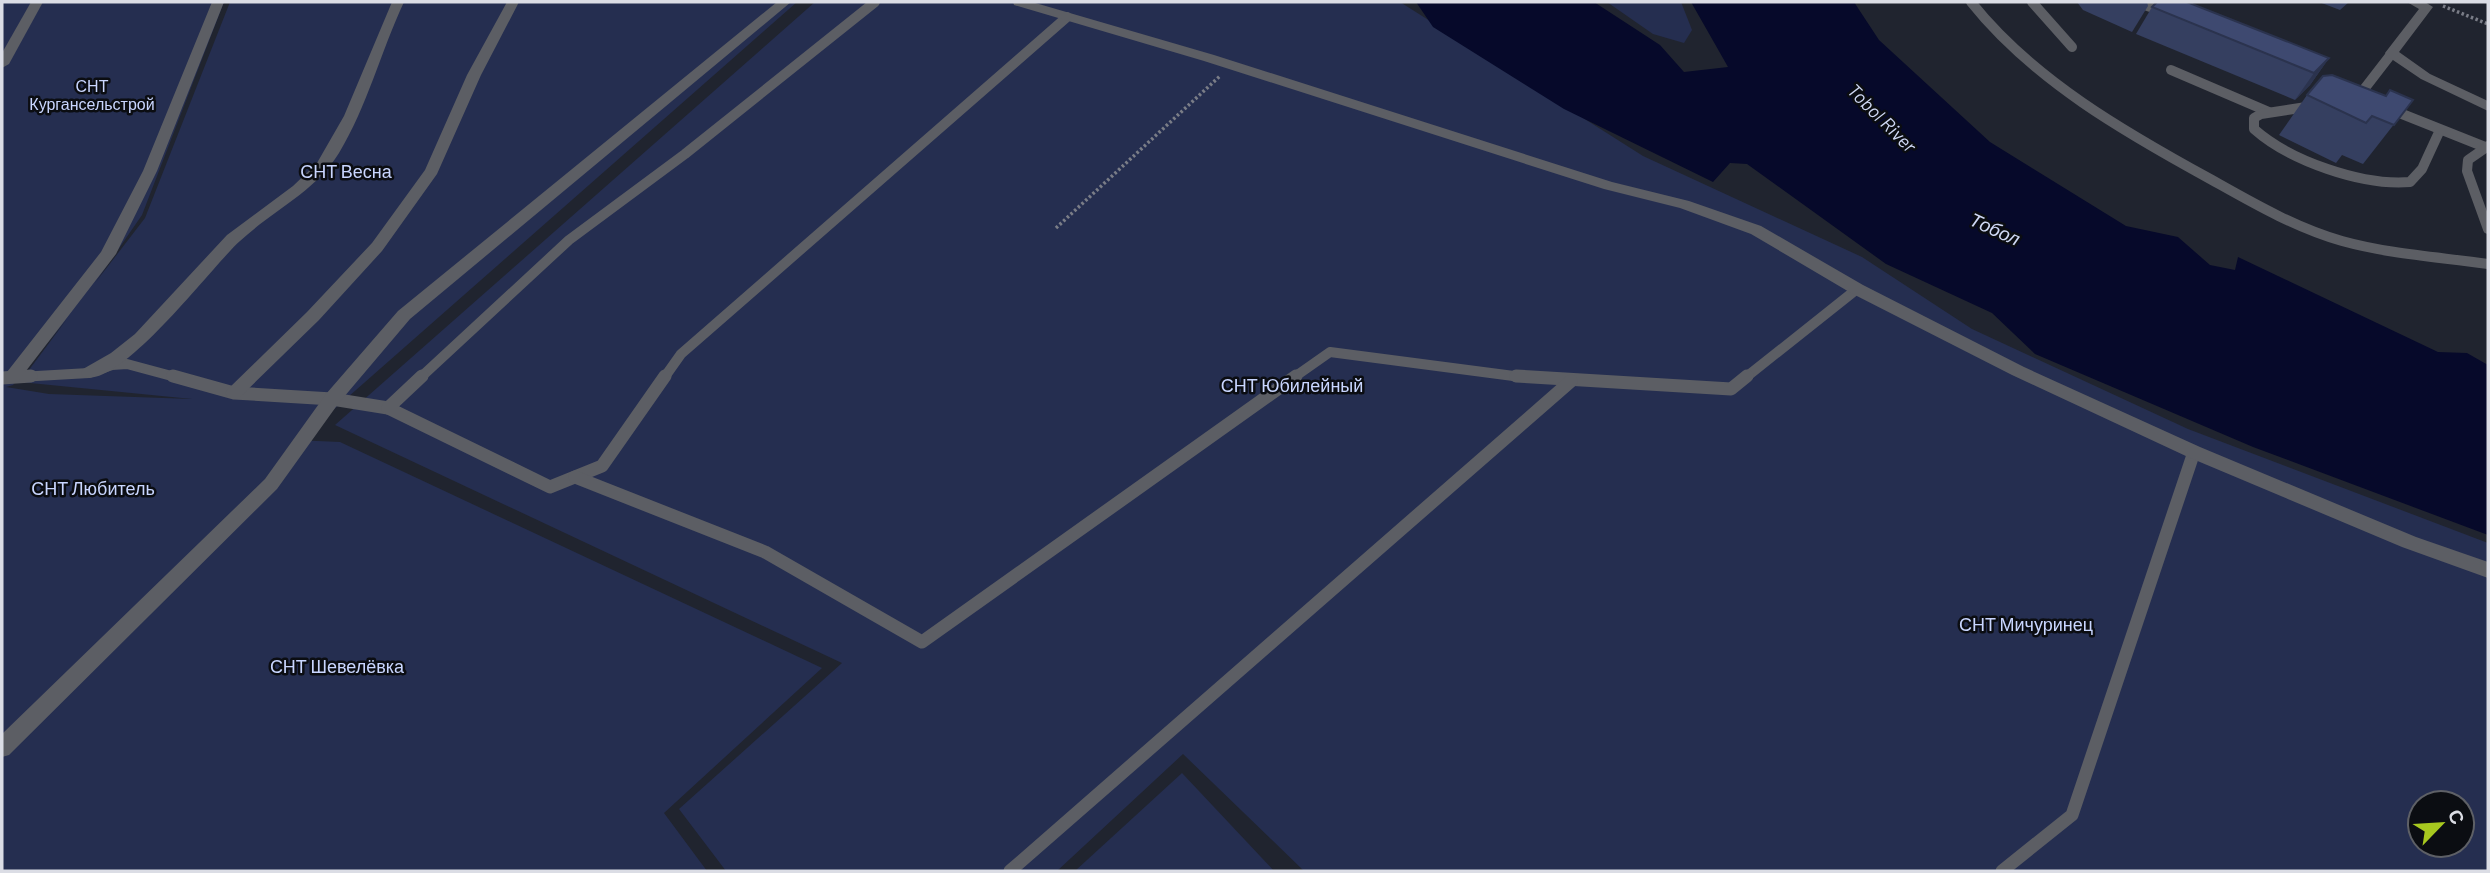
<svg xmlns="http://www.w3.org/2000/svg" width="2490" height="873" font-family="Barlow,sans-serif">
	<style>
		.green { fill: #252e50; fill-rule: evenodd }
		.water { fill: #06092a }
		.lines { fill: none; stroke-linecap: round; stroke-linejoin: round }
		.path { stroke: #7a7d87; stroke-width: 3.5; stroke-dasharray: 2.5 2.5; stroke-linecap: butt }
		.service-far1 { stroke: #5c5e64; stroke-width: 10 }
		.service { stroke: #5c5e64; stroke-width: 13 }
		.minor { fill: #5c5e64; fill-rule: evenodd }
		.wall { fill: #353f60 }
		.shaded-wall { fill: #2b334e }
		.building { fill: #3e4970; stroke: #2b334e; stroke-width: 2 }
		.labels { text-anchor: middle; stroke-width: 5; stroke-linejoin: round; paint-order: stroke }
		.far-park-label { font-size: 16px; fill: #c9d6ff; stroke: #0b0d12 }
		.park-label { font-size: 18px; fill: #c9d6ff; stroke: #0b0d12 }
		.water-label { font-size: 19px; font-style: italic; fill: #cfd8f4; stroke: #0b0d12 }
	</style>
	<rect width="100%" height="100%" fill="#20242f"/>
	<g class="green">
		<path d="M 2,2 L 224,2 L 142,215 L 95,283 L 145,218 L 230,2 L 797,2 L 331,412 L 294,440 L 340,442 L 822,668 L 664,813 L 707,871 L 2,871 ZM 67,319 L 20,382 L 192,399 L 49,394 L 6,387 L 13,385 Z"/>
		<path d="M 815,2 L 1400,2 L 1643,156 L 1862,257 L 1972,329 L 2188,429 L 2488,543 L 2488,871 L 1304,871 L 1183,754 L 1057,871 L 726,871 L 679,809 L 842,663 L 335,425 ZM 2420,803 L 2462,803 L 2462,845 L 2420,845 Z"/>
		<polygon points="1607,2 1681,2 1692,30 1684,43 1653,34"/>
		<polygon points="1182,773 1274,871 1075,871"/>
	</g>
	<polygon class="water" points="1416,2 1594,2 1660,45 1684,72 1728,67 1691,2 1854,2 1879,40 1990,142 2126,226 2178,237 2210,265 2235,270 2238,257 2438,352 2467,353 2488,365 2488,535 2253,447 2035,354 1992,313 1886,264 1747,164 1730,163 1713,182 1564,109 1433,27"/>
	<g class="lines">
		<g class="path">
			<polyline points="2443,6 2488,24"/>
			<polyline points="1056,228 1220,76"/>
		</g>
		<g class="service-far1">
			<path d="M 1971,2 C 2033,80 2126,133 2212,180 C 2253,203 2296,228 2342,241 C 2389,254 2439,257 2488,264"/>
			<polyline points="2032,2 2072,47"/>
			<polyline points="2136,2 2162,11 2188,2"/>
			<polyline points="2171,70 2269,112"/>
			<polyline points="2355,95 2358,97 2392,53"/>
			<path d="M 2313,106 L 2261,114 L 2254,118 L 2254,129 C 2290,161 2362,186 2410,182 L 2422,169 L 2440,130"/>
			<polyline points="2387,108 2485,147"/>
			<polyline points="2488,146 2468,160 2467,171 2488,229"/>
			<polyline points="2,378 89,373 112,365 127,364 179,378"/>
			<polyline points="420,378 569,240 685,154 875,2"/>
			<polyline points="664,378 681,354 1067,17"/>
			<polyline points="1293,378 1330,352 1529,378"/>
			<polyline points="1745,378 1857,289"/>
		</g>
		<g class="service">
			<polyline points="173,376 234,393 332,399 388,408"/>
			<polyline points="422,376 388,408 550,487 602,466 665,376"/>
			<polyline points="1516,376 1731,389 1747,376"/>
			<polyline points="2,378 31,376"/>
			<polyline points="575,477 765,552 922,642 1296,376"/>
			<polyline points="1010,871 1571,381"/>
			<polyline points="2002,871 2072,815 2194,452"/>
		</g>
		<g class="minor">
			<polygon points="31,2 43,2 9,64 2,68 2,53"/>
			<polygon points="212,2 224,2 157,171 116,254 19,380 7,380 5,376 7,372 101,252 143,171"/>
			<path d="M 392,2 L 404,2 C 381,51 367,107 339,153 C 315,192 272,211 240,241 C 212,266 121,389 83,377 L 81,373 L 83,369 L 111,353 L 135,334 L 227,235 L 293,186 L 317,163 L 344,116 Z"/>
			<polygon points="507,2 519,2 481,75 437,174 382,251 319,320 240,397 228,397 225,393 228,389 307,312 372,243 425,170 467,75"/>
			<polygon points="777,2 791,2 410,319 338,404 277,489 9,755 2,757 2,734 265,479 326,394 398,311"/>
			<polygon points="1013,2 1032,2 1214,55 1612,182 1689,201 1761,226 1863,285 2024,367 2200,447 2416,537 2488,562 2488,578 2402,547 2188,457 2012,375 1851,293 1751,234 1680,208 1604,189 1204,61 1014,5"/>
			<polygon points="2407,2 2425,2 2433,7 2399,52 2430,74 2488,101 2488,111 2421,79 2387,56 2385,53 2419,9"/>
		</g>
	</g>
	<g class="wall">
		<polygon points="2077,2 2147,2 2148,6 2132,32 2083,10"/>
		<polygon points="2319,2 2349,2 2340,10"/>
		<polygon points="2152,7 2329,58 2310,85 2295,100 2136,34"/>
		<polygon points="2307,95 2386,96 2413,100 2363,164 2342,155 2336,163 2279,135"/>
	</g>
	<polygon class="shaded-wall" points="2329,58 2310,85 2295,100 2314,73"/>
	<g class="building">
		<polygon points="2157,2 2187,2 2329,58 2314,73 2152,7"/>
		<polygon points="2332,75 2386,96 2390,90 2413,100 2394,125 2372,116 2366,123 2307,95 2323,76"/>
	</g>
	<g class="labels">
		<g class="far-park-label">
			<text x="92" y="92">СНТ<tspan x="92" dy="18">Кургансельстрой</tspan></text>
		</g>
		<g class="park-label">
			<text x="346" y="178">СНТ Весна</text>
			<text x="1292" y="392">СНТ Юбилейный</text>
			<text x="93" y="495">СНТ Любитель</text>
			<text x="2026" y="631">СНТ Мичуринец</text>
			<text x="337" y="673">СНТ Шевелёвка</text>
		</g>
		<g class="water-label">
			<text transform="translate(1882 118) rotate(45)" y="7">Tobol River</text>
			<text transform="translate(1995 229) rotate(24)" y="7">Тобол</text>
		</g>
	</g>
	<rect width="2490" height="873" fill="none" stroke="#dbdde5" stroke-width="7"/>
	<g transform="translate(2441 824) rotate(65)"><circle r="33" fill="#0b0d12" stroke="#5e6066" stroke-width="2"/>
	<path d="M0-5L12 26L0 18L-12 26Z" fill="#a7c81f"/>
	<text y="-10" font-size="19" font-weight="bold" text-anchor="middle" fill="#dbdde5">С</text>
	</g>
</svg>
